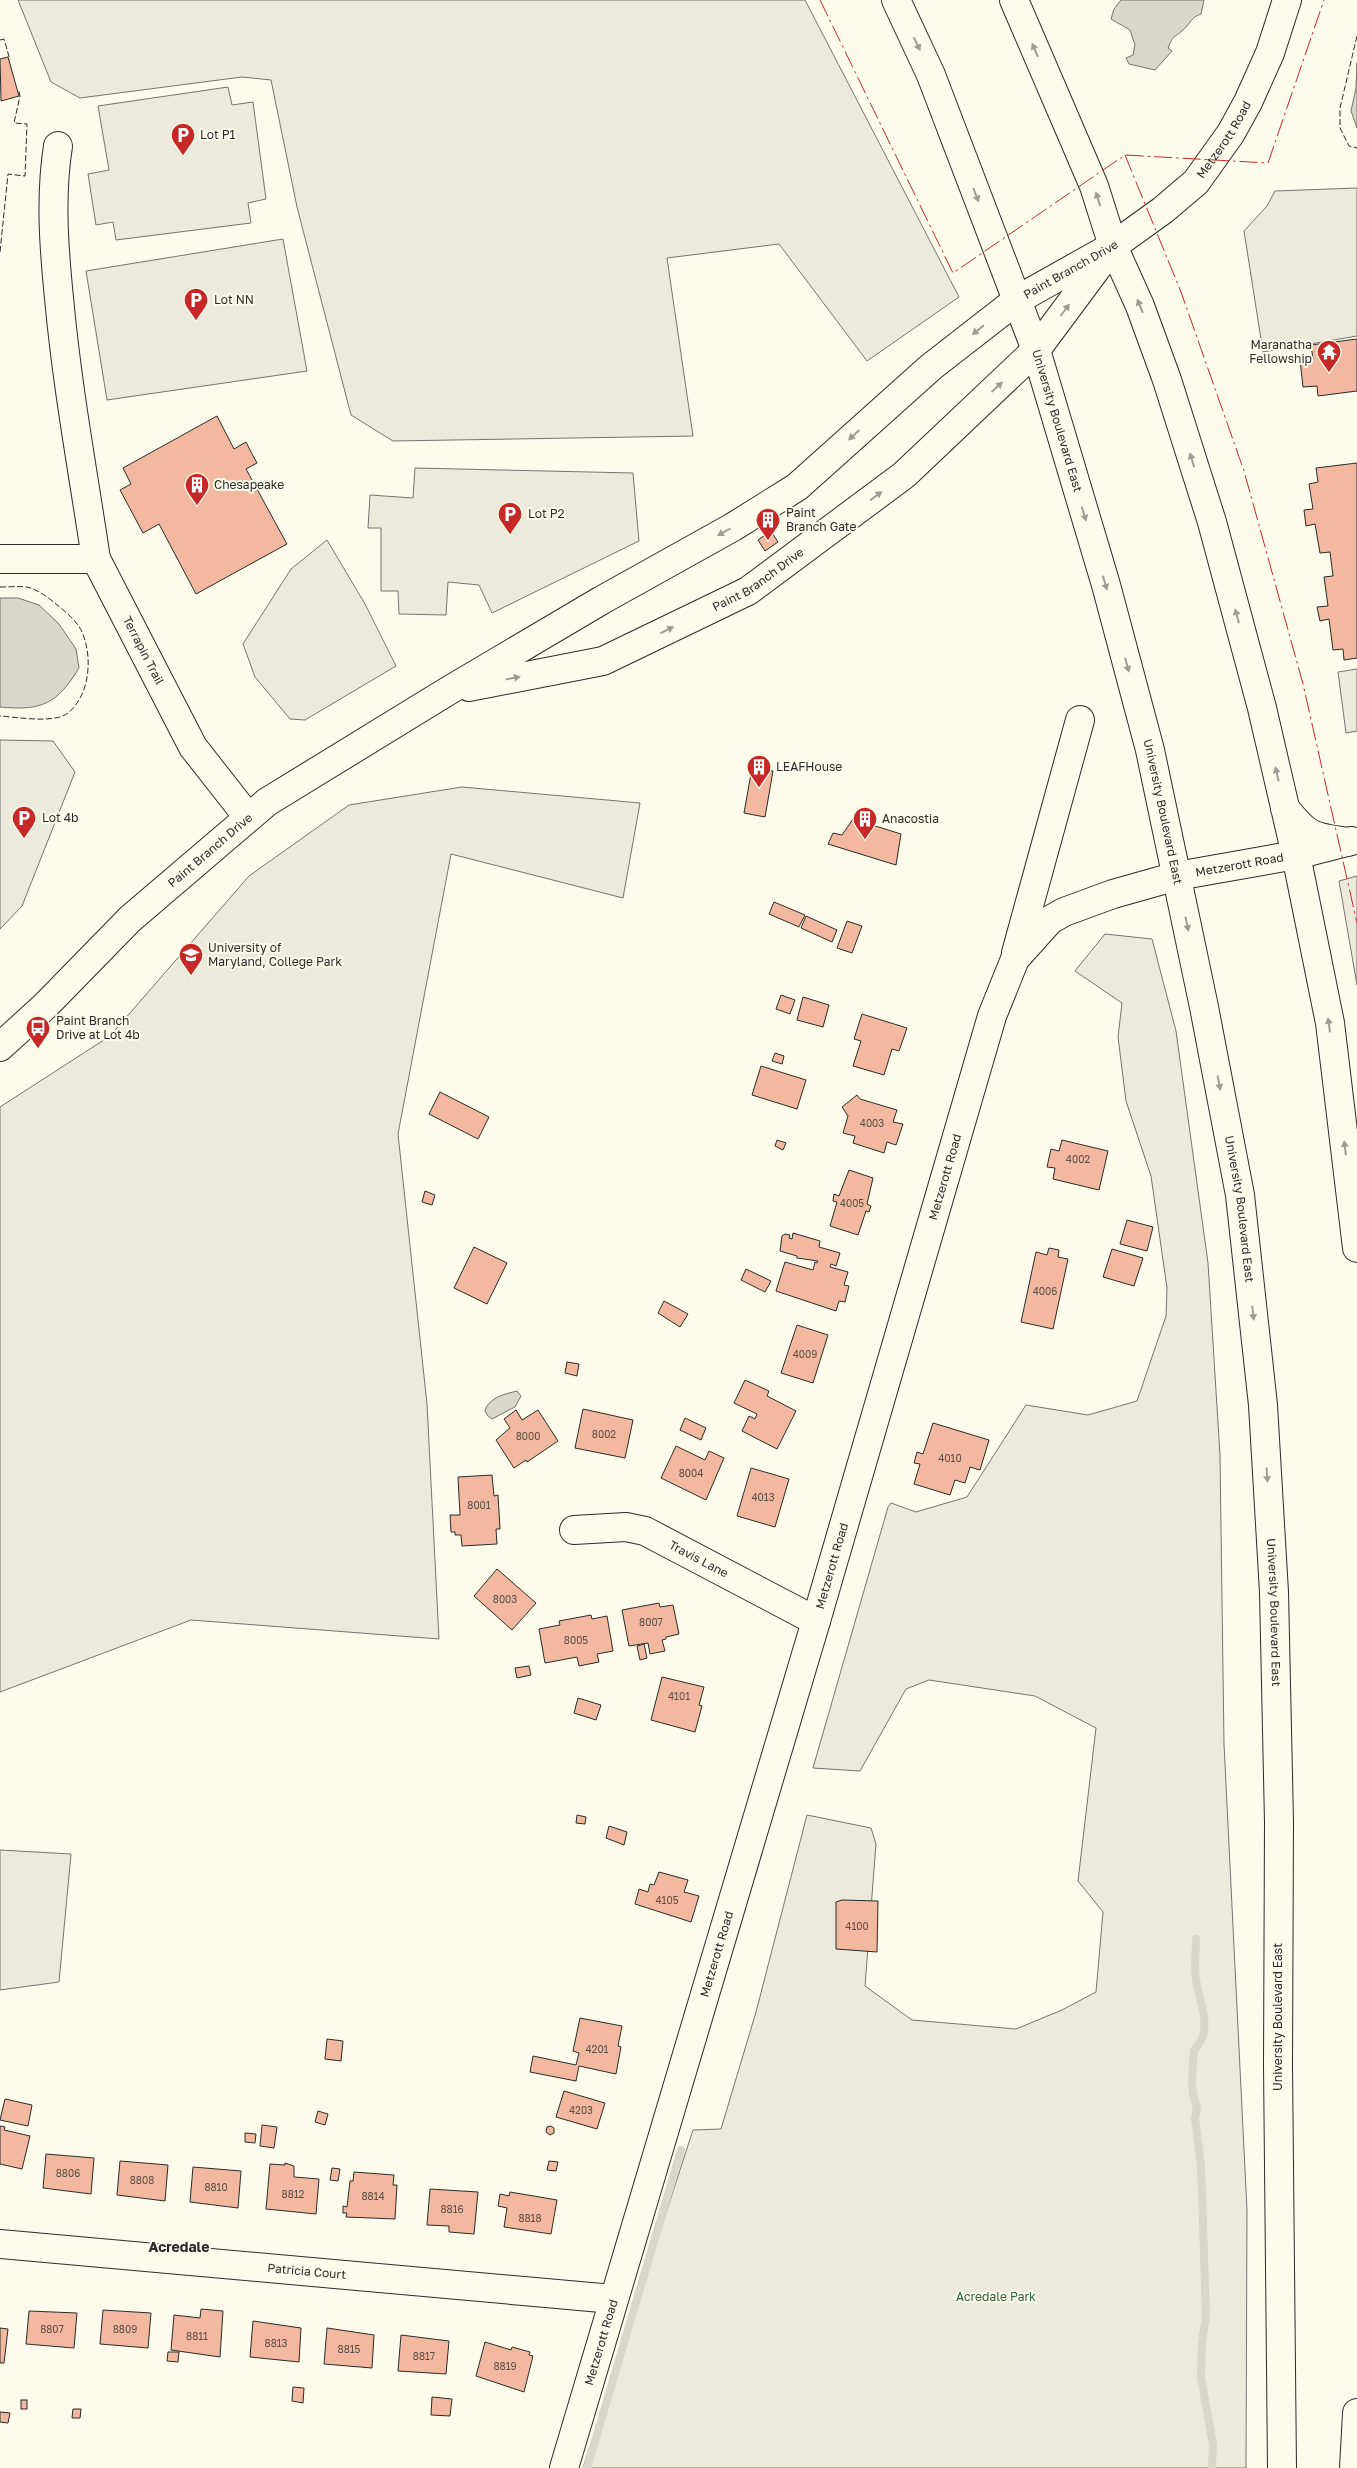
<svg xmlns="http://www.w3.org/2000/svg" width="1357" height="2468" font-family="'Golos Text',sans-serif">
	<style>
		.green { fill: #ecebdb; stroke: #74746e }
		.parking { fill: #eceadb; stroke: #74746e }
		.water { fill: #d8d7c9; stroke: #74746e }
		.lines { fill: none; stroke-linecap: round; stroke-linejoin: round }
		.stream { stroke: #d8d7c9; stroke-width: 8 }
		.building { fill: #f2b8a0; stroke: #2b2b2b }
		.minor-casing { stroke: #2b2b2b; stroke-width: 30 }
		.major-casing { stroke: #2b2b2b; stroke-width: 30 }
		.minor { stroke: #fdfbea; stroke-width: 28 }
		.major { stroke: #fdfbea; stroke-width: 28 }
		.fence { stroke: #2b2b2b; stroke-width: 1; stroke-dasharray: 6 2.5; stroke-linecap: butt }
		.power { stroke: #c62828; stroke-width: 1; stroke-dasharray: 18 4 2.5 4; stroke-linecap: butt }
		.oneway { fill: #9e9d94 }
		.labels { text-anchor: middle; stroke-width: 4; stroke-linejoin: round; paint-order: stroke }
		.number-label { font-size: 10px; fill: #5d4e48 }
		.poi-label { font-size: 12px; fill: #2b2b2b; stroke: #fdfbea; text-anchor: start }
		.street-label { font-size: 12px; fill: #2b2b2b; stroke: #fdfbea }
		.park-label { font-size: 12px; fill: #34623c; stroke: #fdfbea }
		.neighbourhood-label { font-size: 14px; font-weight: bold; fill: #2b2b2b; stroke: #fdfbea }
	</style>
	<rect width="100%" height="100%" fill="#fdfbea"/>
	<g class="green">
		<polygon points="18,0 805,0 959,297 867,361 779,244 667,258 693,436 393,441 351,415 297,207 271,80 242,77 80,98 51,82"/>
		<polygon points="327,540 365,604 396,666 305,720 290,719 255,677 243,644 291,569"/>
		<polygon points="462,787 640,803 623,898 451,854 398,1134 427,1404 439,1639 191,1620 0,1692 0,1107 110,1036 249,876 349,805"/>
		<polygon points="1357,876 1357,985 1339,881"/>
		<polygon points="1105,934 1152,939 1176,1031 1208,1263 1220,1455 1224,1744 1247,2210 1246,2468 583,2468 693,2130 721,2129 756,2012 807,1815 871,1828 876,1844 865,1986 912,2020 1016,2029 1062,2010 1096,1992 1103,1912 1078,1881 1096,1728 1035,1696 929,1680 906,1689 860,1771 813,1768 888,1507 891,1503 916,1512 967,1497 1026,1405 1088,1415 1137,1401 1166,1316 1167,1288 1151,1176 1126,1101 1118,1037 1122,1003 1075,971"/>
		<polygon points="0,1850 71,1854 59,1982 0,1990"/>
	</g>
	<g class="parking">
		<polygon points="228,87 232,105 253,102 266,199 248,203 251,223 116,240 113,222 96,225 88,174 109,170 98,106"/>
		<polygon points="1357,188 1357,336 1263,352 1244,231 1267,206 1275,191"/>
		<polygon points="283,239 307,371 107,400 86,271"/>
		<polygon points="415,468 633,473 639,541 492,613 479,585 448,582 446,615 399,614 398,591 381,591 381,528 368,528 370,495 413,498"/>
		<polygon points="1357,669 1357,731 1346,733 1338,672"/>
		<polygon points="0,740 53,741 75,772 22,906 0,929"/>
	</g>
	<g class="water">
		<path d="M 1121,0 L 1204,0 L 1201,14 C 1190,18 1191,23 1183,30 C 1174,38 1173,35 1168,48 L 1172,51 L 1155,70 L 1129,64 L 1126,58 L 1133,55 L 1135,45 L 1130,30 L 1111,19 L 1114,9 Z"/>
		<polygon points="1357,63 1357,128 1351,111 1356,88"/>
		<path d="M 0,598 L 18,598 L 39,605 L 59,624 L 76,649 L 79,668 C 57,704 42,711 0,707 Z"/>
		<path d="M 517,1391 L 521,1396 L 515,1407 L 492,1419 L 487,1415 L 485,1410 C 490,1397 505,1394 517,1391 Z"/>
	</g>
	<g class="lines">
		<g class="stream">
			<path d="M 1196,1939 C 1196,1952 1194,1966 1196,1979 C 1199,2003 1215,2029 1194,2050 C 1193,2068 1189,2090 1197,2107 L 1195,2119 L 1201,2166 L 1206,2315 L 1202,2342 L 1201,2377 L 1213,2445 L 1212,2468"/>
			<polyline points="587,2468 681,2150"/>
		</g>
	</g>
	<g class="building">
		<polygon points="8,57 19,96 1,101 0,59"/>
		<polygon points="1357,339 1357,391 1318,396 1317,386 1303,387 1300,360 1313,359 1311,345"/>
		<polygon points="217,416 234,449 246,442 251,452 257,463 246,469 287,544 196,594 159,524 143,533 120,490 131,484 123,468"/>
		<polygon points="1357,463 1357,658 1344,660 1343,649 1333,650 1329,619 1320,621 1317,607 1328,606 1324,577 1333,576 1330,552 1320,553 1315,524 1306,526 1304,510 1313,509 1309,484 1318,482 1316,468"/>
		<polygon points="771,531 778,542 765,551 758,540"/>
		<polygon points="752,768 773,771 765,817 744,813"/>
		<polygon points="853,819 901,834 896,865 828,844 833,833 842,835"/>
		<polygon points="774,902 805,915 799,927 769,914"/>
		<polygon points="806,916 837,930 832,942 801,928"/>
		<polygon points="847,921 862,926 852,953 837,948"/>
		<polygon points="781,995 795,1000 790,1014 776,1009"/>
		<polygon points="803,997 829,1005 823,1027 797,1020"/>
		<polygon points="862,1014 907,1028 899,1051 892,1049 884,1075 853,1066 861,1041 854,1039"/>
		<polygon points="775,1053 784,1056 782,1064 772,1061"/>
		<polygon points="761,1066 806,1080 797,1109 752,1095"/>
		<polygon points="440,1092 489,1117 478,1139 429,1114"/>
		<polygon points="857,1095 860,1099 897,1110 893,1122 903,1124 896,1145 887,1142 884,1153 853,1143 855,1136 843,1133 848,1116 842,1107"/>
		<polygon points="777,1140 786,1143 783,1150 775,1146"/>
		<polygon points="1062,1140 1108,1151 1099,1190 1053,1179 1055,1168 1047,1167 1051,1149 1059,1151"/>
		<polygon points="849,1170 873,1178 867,1204 871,1206 869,1212 866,1211 858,1235 830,1226 837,1202 833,1201 834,1194 839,1196"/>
		<polygon points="425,1191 435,1195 432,1205 422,1202"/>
		<polygon points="1127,1220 1153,1227 1147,1251 1120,1244"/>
		<polygon points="793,1233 820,1241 819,1247 840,1253 836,1266 831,1264 830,1267 848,1272 844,1285 849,1286 845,1302 839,1301 836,1311 776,1291 785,1262 813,1270 815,1262 817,1263 818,1261 797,1258 797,1256 780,1251 782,1236 785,1234 790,1235 789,1238 792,1239"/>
		<polygon points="474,1247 507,1263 487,1304 454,1288"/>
		<polygon points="1049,1248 1059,1250 1058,1257 1068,1259 1053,1329 1021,1322 1036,1252 1047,1255"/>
		<polygon points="1112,1249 1143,1258 1134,1286 1103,1277"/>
		<polygon points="746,1269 771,1281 765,1292 741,1280"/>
		<polygon points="664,1301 688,1314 680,1327 658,1313"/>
		<polygon points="797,1325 828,1335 813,1383 781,1373"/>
		<polygon points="567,1362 579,1364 577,1376 565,1373"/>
		<polygon points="745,1380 769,1391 767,1396 796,1411 777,1449 742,1431 749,1416 755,1419 757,1414 734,1403"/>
		<polygon points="583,1409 633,1420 625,1458 575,1448"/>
		<polygon points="516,1410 522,1420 538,1410 558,1441 527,1462 526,1460 514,1468 496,1440 510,1428 504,1419"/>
		<polygon points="685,1418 706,1428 701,1440 680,1430"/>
		<polygon points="933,1423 989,1440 980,1470 970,1467 965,1483 955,1480 950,1495 914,1484 920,1464 914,1463 917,1452 923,1454"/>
		<polygon points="676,1446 705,1460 709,1451 724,1458 706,1500 661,1478"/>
		<polygon points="751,1468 789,1479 775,1527 737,1516"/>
		<polygon points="492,1475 494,1496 498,1495 500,1529 496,1529 497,1544 462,1546 461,1535 455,1535 455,1532 451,1532 450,1515 460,1515 458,1477"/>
		<polygon points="497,1569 536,1603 512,1630 474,1596"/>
		<polygon points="659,1603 660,1607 673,1605 679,1634 666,1637 666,1639 662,1640 665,1651 650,1654 648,1643 629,1646 622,1610"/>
		<polygon points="591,1615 592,1619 607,1616 613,1651 597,1654 599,1662 579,1666 577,1657 545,1663 539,1629 560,1625 559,1621"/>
		<polygon points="644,1644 647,1658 640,1660 637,1646"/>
		<polygon points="529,1666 531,1675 517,1678 515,1668"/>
		<polygon points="662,1677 704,1687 699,1705 702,1706 695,1732 651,1720"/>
		<polygon points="578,1698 601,1705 596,1720 574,1713"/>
		<polygon points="577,1815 586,1817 585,1824 576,1823"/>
		<polygon points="609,1826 627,1832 624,1845 606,1838"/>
		<polygon points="659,1872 688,1880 684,1892 699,1896 691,1922 635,1904 639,1889 648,1892 650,1884 654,1885"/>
		<polygon points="842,1900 878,1901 877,1952 836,1949 836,1902"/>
		<polygon points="580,2018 622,2026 618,2046 621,2047 616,2074 579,2066 576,2081 530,2072 533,2056 576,2065 579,2053 573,2051"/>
		<polygon points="327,2039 343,2041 341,2061 325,2059"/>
		<polygon points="564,2091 605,2103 597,2129 556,2117"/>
		<polygon points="5,2099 32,2105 28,2126 0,2120"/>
		<polygon points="318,2111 328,2114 325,2125 315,2122"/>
		<polygon points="262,2125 277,2127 274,2148 260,2146"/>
		<polygon points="0,2126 5,2127 4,2130 30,2136 22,2169 0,2164"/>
		<polygon points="551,2126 554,2128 554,2133 550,2135 546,2132 547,2127"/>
		<polygon points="245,2133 256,2134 255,2143 245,2142"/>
		<polygon points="46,2154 94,2158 91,2194 43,2188"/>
		<polygon points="120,2161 168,2165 165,2201 117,2195"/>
		<polygon points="549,2161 558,2162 556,2171 547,2170"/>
		<polygon points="285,2163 294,2166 294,2177 319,2179 316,2214 266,2209 270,2164 285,2165"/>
		<polygon points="193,2167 241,2171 238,2208 190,2202"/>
		<polygon points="332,2168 340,2169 338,2181 330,2180"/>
		<polygon points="354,2172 394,2175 393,2185 397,2185 395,2219 346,2217 347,2213 343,2213 343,2206 347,2207 350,2181 353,2181"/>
		<polygon points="430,2189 478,2192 474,2234 449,2232 449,2226 427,2225"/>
		<polygon points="510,2192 557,2200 551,2234 504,2227 507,2208 498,2206 500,2194 509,2196"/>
		<polygon points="201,2309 223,2311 220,2357 171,2350 174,2315 200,2318"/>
		<polygon points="103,2310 151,2313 148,2348 100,2344"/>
		<polygon points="29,2311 77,2313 74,2348 26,2344"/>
		<polygon points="253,2321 301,2328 299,2362 250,2357"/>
		<polygon points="0,2328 8,2329 4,2363 0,2363"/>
		<polygon points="327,2328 374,2335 372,2368 324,2364"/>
		<polygon points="401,2335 449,2341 446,2374 398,2371"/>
		<polygon points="485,2342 511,2350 512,2347 530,2352 529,2355 533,2356 524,2392 476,2376"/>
		<polygon points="168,2352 179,2352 178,2362 167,2361"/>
		<polygon points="293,2387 304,2388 303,2403 292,2401"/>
		<polygon points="432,2397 452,2399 450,2416 431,2415"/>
		<rect x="21" y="2400" width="6" height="9"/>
		<polygon points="73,2409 81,2409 80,2418 72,2418"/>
		<polygon points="0,2412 10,2413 8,2423 0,2422"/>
	</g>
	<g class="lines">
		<defs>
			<g id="minor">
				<path d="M 58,146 C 50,197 54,248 59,298 C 67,386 83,472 96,559"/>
				<path id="s1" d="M 0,559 L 96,559 L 193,747 L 248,817"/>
				<path id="s2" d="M 469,687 L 603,661 L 748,591 L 904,475 L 1036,350 L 1108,253"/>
				<polyline points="1016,953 1080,720"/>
				<path id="s3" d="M 0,1047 L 46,1005 L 130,919 L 267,802 L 448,691 L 602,600 L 733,527 L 797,487 L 931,367 L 1017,300 L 1113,246 L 1163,210 L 1196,182 L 1231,133 L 1248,102 L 1270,53 L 1287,0"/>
				<path id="s4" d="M 574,1530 L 626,1527 L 645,1531 L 816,1621"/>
				<path id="s5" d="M 0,2244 L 613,2299"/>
				<path id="s6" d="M 564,2468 L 816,1621 L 992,1016 L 1015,959 L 1050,920 L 1064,912 L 1113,894 L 1177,876 L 1296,855 L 1351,841"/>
			</g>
			<g id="major">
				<path id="s7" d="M 896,0 L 931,75 L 1036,350 L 1106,585 L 1150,750 L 1204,1007 L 1240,1195 L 1263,1405 L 1274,1592 L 1279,1822 L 1278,2065 L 1282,2468"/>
				<polyline points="1014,0 1094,186 1113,246 1140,306 1167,380 1212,522 1262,708 1296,855 1330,1023 1357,1248"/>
				<path d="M 1285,808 C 1308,837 1312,837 1348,842"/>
				<polyline points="1354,2468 1357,2413"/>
			</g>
		</defs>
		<use href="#minor" class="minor-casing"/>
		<use href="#major" class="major-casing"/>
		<use href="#minor" class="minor"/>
		<use href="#major" class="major"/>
		<g class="fence">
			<polyline points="1357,36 1340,108 1340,128 1349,146 1357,148"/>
			<polyline points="0,40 4,39 10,60"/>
			<polyline points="0,252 8,174 25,176 27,124 14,123 20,96 19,91"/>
			<path d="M 0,587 C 9,587 18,586 27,587 C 37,589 49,598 56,604 C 66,612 77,621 82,632 C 93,657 90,695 68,713 C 54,724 17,717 0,716"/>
		</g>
		<g class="power">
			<polyline points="820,0 953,273 1125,155 1268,163 1324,0"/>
			<polyline points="1125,155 1181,292 1244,471 1303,684 1357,923"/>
		</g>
	</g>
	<defs><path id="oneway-solid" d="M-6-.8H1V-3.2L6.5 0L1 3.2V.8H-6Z" transform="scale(1.25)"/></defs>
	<g class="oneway">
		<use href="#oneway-solid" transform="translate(917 44) rotate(65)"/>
		<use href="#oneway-solid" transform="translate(1035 50) rotate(-113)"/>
		<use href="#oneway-solid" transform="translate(976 195) rotate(69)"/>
		<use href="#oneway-solid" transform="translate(1098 199) rotate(-108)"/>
		<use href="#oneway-solid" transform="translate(1140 306) rotate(-112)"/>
		<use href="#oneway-solid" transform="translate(1065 310) rotate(-53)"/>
		<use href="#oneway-solid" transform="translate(978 330) rotate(142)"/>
		<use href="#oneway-solid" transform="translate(997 387) rotate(-43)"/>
		<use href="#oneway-solid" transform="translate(854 435) rotate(138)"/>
		<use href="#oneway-solid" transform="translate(1192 460) rotate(-107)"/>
		<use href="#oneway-solid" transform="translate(876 496) rotate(-37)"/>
		<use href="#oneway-solid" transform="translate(1084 514) rotate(73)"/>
		<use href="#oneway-solid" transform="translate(724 532) rotate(151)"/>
		<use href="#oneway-solid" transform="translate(1105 583) rotate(74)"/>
		<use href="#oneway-solid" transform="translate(1237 616) rotate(-105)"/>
		<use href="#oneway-solid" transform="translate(667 630) rotate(-26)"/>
		<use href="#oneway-solid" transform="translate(1127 665) rotate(75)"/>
		<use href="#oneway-solid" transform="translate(513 678) rotate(-11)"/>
		<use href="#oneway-solid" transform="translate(1277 774) rotate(-103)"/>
		<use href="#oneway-solid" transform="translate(1187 924) rotate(78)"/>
		<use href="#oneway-solid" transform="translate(1329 1025) rotate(-98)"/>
		<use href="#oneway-solid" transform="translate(1219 1083) rotate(79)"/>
		<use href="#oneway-solid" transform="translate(1345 1148) rotate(-97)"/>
		<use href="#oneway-solid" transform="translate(1253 1313) rotate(84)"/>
		<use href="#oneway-solid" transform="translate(1267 1475) rotate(87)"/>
	</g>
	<defs>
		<symbol id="parking-pin" viewBox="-11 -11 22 30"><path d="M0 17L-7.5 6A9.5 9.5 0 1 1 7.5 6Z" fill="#c62828" stroke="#fdfbea"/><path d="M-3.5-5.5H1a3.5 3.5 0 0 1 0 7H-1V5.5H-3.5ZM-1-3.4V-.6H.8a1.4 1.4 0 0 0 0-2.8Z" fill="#fff"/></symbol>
		<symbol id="temple-pin" viewBox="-11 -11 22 30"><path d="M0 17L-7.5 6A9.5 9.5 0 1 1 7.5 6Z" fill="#c62828" stroke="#fdfbea"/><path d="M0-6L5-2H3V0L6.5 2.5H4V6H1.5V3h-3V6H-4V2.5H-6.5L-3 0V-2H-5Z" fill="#fff"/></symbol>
		<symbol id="building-pin" viewBox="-11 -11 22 30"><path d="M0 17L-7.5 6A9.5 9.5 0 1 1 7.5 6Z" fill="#c62828" stroke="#fdfbea"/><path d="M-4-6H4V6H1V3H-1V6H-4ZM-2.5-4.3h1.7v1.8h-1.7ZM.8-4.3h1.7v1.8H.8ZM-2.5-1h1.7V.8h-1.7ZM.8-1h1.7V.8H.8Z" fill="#fff"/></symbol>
		<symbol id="university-pin" viewBox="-11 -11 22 30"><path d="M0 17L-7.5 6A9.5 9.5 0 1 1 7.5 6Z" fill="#c62828" stroke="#fdfbea"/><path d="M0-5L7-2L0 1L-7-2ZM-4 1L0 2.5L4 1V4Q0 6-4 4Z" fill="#fff"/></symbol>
		<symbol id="bus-pin" viewBox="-11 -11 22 30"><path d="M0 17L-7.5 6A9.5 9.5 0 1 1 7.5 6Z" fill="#c62828" stroke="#fdfbea"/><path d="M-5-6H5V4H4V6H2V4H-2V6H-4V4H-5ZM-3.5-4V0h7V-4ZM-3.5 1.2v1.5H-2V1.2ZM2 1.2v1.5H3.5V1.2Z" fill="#fff"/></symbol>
	</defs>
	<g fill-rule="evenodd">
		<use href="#parking-pin" x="169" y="121" width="28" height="38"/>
		<use href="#parking-pin" x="182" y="286" width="28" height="38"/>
		<use href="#temple-pin" x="1315" y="338" width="28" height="38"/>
		<use href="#building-pin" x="183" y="471" width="28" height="38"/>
		<use href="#parking-pin" x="496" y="500" width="28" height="38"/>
		<use href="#building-pin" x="754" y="506" width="28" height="38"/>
		<use href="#building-pin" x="745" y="753" width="28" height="38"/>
		<use href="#parking-pin" x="10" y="804" width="28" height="38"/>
		<use href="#building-pin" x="851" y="805" width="28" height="38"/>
		<use href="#university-pin" x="177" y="941" width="28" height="38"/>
		<use href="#bus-pin" x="24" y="1014" width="28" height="38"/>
	</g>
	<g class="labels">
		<g class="number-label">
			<text x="872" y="1127">4003</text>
			<text x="1078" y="1163">4002</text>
			<text x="852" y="1207">4005</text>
			<text x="1045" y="1295">4006</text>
			<text x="805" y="1358">4009</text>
			<text x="604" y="1438">8002</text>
			<text x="528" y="1440">8000</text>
			<text x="950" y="1462">4010</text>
			<text x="691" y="1477">8004</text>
			<text x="763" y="1501">4013</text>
			<text x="479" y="1509">8001</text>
			<text x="505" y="1603">8003</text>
			<text x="651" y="1626">8007</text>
			<text x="576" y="1644">8005</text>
			<text x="679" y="1700">4101</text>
			<text x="667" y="1904">4105</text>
			<text x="857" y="1930">4100</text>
			<text x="597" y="2053">4201</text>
			<text x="581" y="2114">4203</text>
			<text x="68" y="2177">8806</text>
			<text x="142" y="2184">8808</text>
			<text x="216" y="2191">8810</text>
			<text x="293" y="2198">8812</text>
			<text x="373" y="2200">8814</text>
			<text x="452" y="2213">8816</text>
			<text x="530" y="2222">8818</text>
			<text x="52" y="2333">8807</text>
			<text x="125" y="2333">8809</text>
			<text x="197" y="2340">8811</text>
			<text x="276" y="2347">8813</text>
			<text x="349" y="2353">8815</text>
			<text x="424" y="2360">8817</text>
			<text x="505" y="2370">8819</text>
		</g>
		<g class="poi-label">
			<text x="200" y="139">Lot P1</text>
			<text x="214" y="304">Lot NN</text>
			<text x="1312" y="349" text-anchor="end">Maranatha<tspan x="1312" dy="14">Fellowship</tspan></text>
			<text x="214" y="489">Chesapeake</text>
			<text x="786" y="517">Paint<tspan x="786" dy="14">Branch Gate</tspan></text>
			<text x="528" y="518">Lot P2</text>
			<text x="776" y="771">LEAFHouse</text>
			<text x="42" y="822">Lot 4b</text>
			<text x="882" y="823">Anacostia</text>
			<text x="208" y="952">University of<tspan x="208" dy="14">Maryland, College Park</tspan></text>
			<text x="56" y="1025">Paint Branch<tspan x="56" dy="14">Drive at Lot 4b</tspan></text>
		</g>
		<g class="street-label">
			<text dy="4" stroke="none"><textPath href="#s3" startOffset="1534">Metzerott Road</textPath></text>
			<text dy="4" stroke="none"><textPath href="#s3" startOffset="1330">Paint Branch Drive</textPath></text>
			<text dy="4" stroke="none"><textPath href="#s7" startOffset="451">University Boulevard East</textPath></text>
			<text dy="4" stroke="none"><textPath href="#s2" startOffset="312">Paint Branch Drive</textPath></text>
			<text dy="4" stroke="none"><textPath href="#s1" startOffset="199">Terrapin Trail</textPath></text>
			<text dy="4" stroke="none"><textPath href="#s7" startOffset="856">University Boulevard East</textPath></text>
			<text dy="4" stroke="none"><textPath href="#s3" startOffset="288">Paint Branch Drive</textPath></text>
			<text dy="4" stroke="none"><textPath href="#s6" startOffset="1826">Metzerott Road</textPath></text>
			<text dy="4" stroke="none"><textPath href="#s6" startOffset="1346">Metzerott Road</textPath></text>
			<text dy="4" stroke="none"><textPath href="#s7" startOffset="1261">University Boulevard East</textPath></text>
			<text dy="4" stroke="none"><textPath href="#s4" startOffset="132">Travis Lane</textPath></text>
			<text dy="4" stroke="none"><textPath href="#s6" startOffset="941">Metzerott Road</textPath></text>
			<text dy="4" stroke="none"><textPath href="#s7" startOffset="1666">University Boulevard East</textPath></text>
			<text dy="4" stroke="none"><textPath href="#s6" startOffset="536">Metzerott Road</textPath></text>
			<text transform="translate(1278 2017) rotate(-90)" y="4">University Boulevard East</text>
			<text dy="4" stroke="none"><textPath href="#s5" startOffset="308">Patricia Court</textPath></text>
			<text dy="4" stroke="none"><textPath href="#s6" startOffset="131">Metzerott Road</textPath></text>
		</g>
		<g class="park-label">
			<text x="996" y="2301">Acredale Park</text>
		</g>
		<g class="neighbourhood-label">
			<text x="179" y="2252">Acredale</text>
		</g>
	</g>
</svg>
